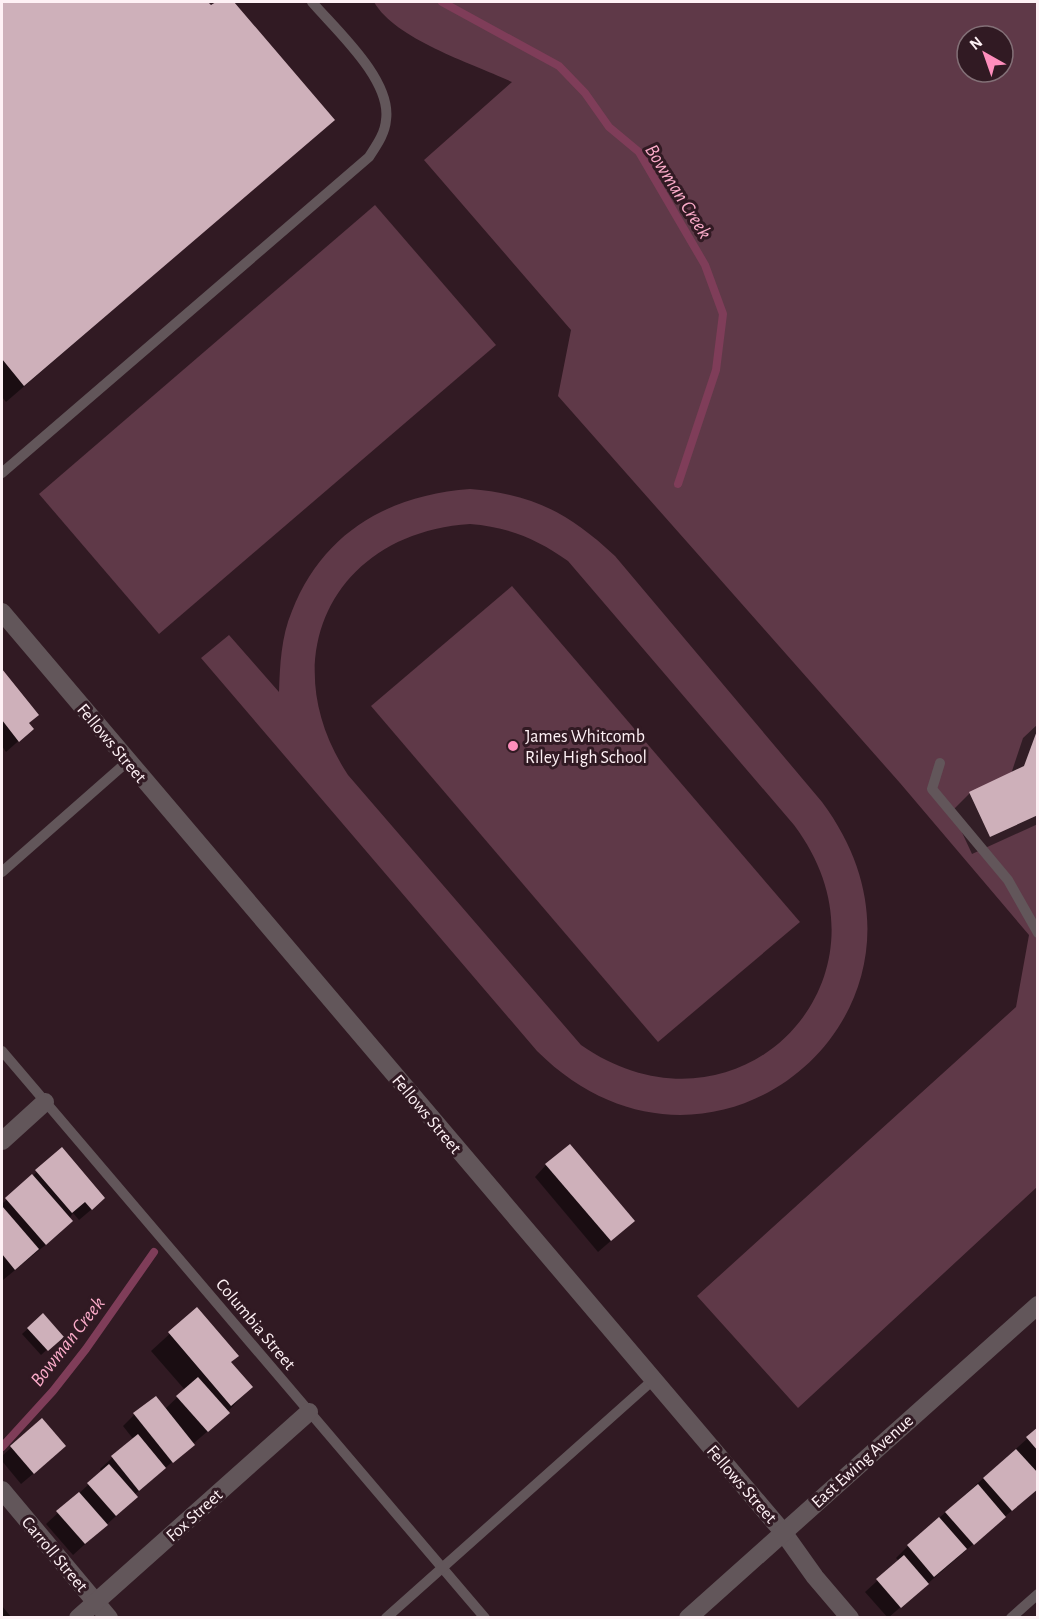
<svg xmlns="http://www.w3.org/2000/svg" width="1039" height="1619" font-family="'Alegreya Sans',sans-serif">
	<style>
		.green { fill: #5f3948; fill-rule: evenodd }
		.shadow { fill: #0007 }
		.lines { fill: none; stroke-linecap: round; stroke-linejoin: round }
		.stream { stroke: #7f3d59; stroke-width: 8 }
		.building { fill: #ceb0ba }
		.service { stroke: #62565a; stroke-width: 10 }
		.minor { stroke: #62565a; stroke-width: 18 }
		.tertiary { stroke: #62565a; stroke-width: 18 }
		.poi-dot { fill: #fe8ebc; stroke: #311a23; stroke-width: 2 }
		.labels { text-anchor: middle; stroke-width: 6; stroke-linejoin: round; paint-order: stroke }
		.poi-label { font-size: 18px; fill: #fef1f5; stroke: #311a23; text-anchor: start }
		.street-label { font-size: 18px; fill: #fef1f5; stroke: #311a23 }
		.water-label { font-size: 20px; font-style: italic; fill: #fbabc9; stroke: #311a23 }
	</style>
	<rect width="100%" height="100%" fill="#311a23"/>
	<g class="green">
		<path d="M 374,2 L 1037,2 L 1037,1187 L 798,1408 L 697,1296 L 1016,1007 L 1029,935 L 900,783 L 558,396 L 571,330 L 424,160 L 512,82 C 472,63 396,40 374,2 ZM 967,36 L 1003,36 L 1003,72 L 967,72 Z"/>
		<polygon points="375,205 496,345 159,634 39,494"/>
		<path d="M 470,489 C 533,494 569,513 615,556 L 822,802 C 973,1005 714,1227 537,1051 L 201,658 L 229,635 L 279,692 C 280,665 281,637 292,611 C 323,532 389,495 470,489 ZM 470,524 C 508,527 537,539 568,561 L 794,825 C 909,978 738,1154 581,1045 L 348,775 C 272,660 332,533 470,524 Z"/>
		<polygon points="512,586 800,922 658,1042 371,706"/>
	</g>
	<g class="shadow">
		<polygon points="2,2 206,2 211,7 218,2 232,2 333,120 6,402 2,397"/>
		<polygon points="2,671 37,715 28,724 32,729 6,752 2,746"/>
		<polygon points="1038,724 1038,824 972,854 952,811 970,793 1011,774 1023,738"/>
		<polygon points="62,1149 92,1209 79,1220 73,1213 60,1233 3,1280 2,1204"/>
		<polygon points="546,1165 621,1232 598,1252 535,1177"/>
		<polygon points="197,1309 229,1363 251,1387 216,1424 134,1495 125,1508 73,1555 46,1524 102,1472 100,1469 112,1458 134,1440 123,1426 134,1415 165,1409 185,1390 151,1351"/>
		<polygon points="43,1315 62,1336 41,1355 22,1334"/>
		<polygon points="41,1420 52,1458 21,1484 2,1461 2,1456"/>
		<polygon points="1038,1429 1038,1488 888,1618 865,1592 899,1561 896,1558 908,1546"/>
		<polygon points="2,1606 12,1618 2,1618"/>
	</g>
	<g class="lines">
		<g class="stream">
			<polyline points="442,2 559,66 585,93 609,127 639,152 705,265 723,314 716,370 678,484"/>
			<polyline points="2,1447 53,1391 86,1349 154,1252"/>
		</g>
	</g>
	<g class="building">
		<polygon points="2,2 208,2 211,5 216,2 234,2 335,120 24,386 2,359"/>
		<polygon points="2,669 39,715 29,723 34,729 19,742 2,720"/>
		<polygon points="1038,728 1038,815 990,837 969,792 1024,766"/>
		<polygon points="570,1144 635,1221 611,1241 545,1164"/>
		<polygon points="62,1147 105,1198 92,1210 85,1202 72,1213 35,1170"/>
		<polygon points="32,1174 73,1221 46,1245 5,1198"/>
		<polygon points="2,1206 39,1249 15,1270 2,1254"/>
		<polygon points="197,1307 239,1356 231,1362 253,1387 231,1406 168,1332"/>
		<polygon points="43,1313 64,1337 48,1351 27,1328"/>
		<polygon points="198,1377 230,1413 208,1432 176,1396"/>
		<polygon points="156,1396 195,1445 173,1463 133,1413"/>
		<polygon points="42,1418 66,1446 34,1474 10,1446"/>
		<polygon points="1038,1427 1038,1451 1026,1437"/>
		<polygon points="138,1434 166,1468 139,1491 111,1456"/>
		<polygon points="1016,1449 1038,1473 1038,1489 1012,1511 983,1478"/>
		<polygon points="109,1464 138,1497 116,1516 87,1483"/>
		<polygon points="978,1484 1006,1517 974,1545 945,1512"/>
		<polygon points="79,1492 108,1525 85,1544 56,1511"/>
		<polygon points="939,1517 967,1549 934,1577 907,1545"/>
		<polygon points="904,1555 929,1584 901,1608 876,1579"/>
	</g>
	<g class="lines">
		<g class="service">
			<path d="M 2,473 L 369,157 C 376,146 385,134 386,120 C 392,80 336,30 312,2"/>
			<polyline points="940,763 932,789 1008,880 1038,933"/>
			<polyline points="2,872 127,762"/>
			<polyline points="2,1051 485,1618"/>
			<polyline points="386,1618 653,1380"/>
			<polyline points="1011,1618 1038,1594"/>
		</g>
		<g class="minor">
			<polyline points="2,1141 45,1102"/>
			<polyline points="2,1490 109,1618"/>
			<polyline points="78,1618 309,1412"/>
		</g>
		<g class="tertiary">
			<polyline points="2,612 783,1532 815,1577 850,1618"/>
			<polyline points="688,1618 1038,1305"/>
		</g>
	</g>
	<circle class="poi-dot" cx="513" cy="746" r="6"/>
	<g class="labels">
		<g class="poi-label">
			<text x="525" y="742">James Whitcomb<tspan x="525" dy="21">Riley High School</tspan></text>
		</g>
		<g class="street-label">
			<text transform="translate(112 743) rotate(50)" y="6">Fellows Street</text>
			<text transform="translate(427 1114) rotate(50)" y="6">Fellows Street</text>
			<text transform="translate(256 1324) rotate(50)" y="6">Columbia Street</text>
			<text transform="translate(862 1461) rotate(-42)" y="6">East Ewing Avenue</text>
			<text transform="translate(742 1484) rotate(49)" y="6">Fellows Street</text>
			<text transform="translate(194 1515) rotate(-42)" y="6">Fox Street</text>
			<text transform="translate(55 1554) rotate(50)" y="6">Carroll Street</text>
		</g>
		<g class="water-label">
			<text transform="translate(679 191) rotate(58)" y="7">Bowman Creek</text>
			<text transform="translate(67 1341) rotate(-52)" y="7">Bowman Creek</text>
		</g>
	</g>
	<rect width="1039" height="1619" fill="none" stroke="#fef1f5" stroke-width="6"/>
	<g transform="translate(985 54) rotate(320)"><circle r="28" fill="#311a23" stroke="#837077" stroke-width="1.5"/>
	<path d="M0-4.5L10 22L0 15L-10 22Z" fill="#fe8ebc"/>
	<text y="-9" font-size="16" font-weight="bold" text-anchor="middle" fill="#fef1f5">N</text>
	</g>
</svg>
